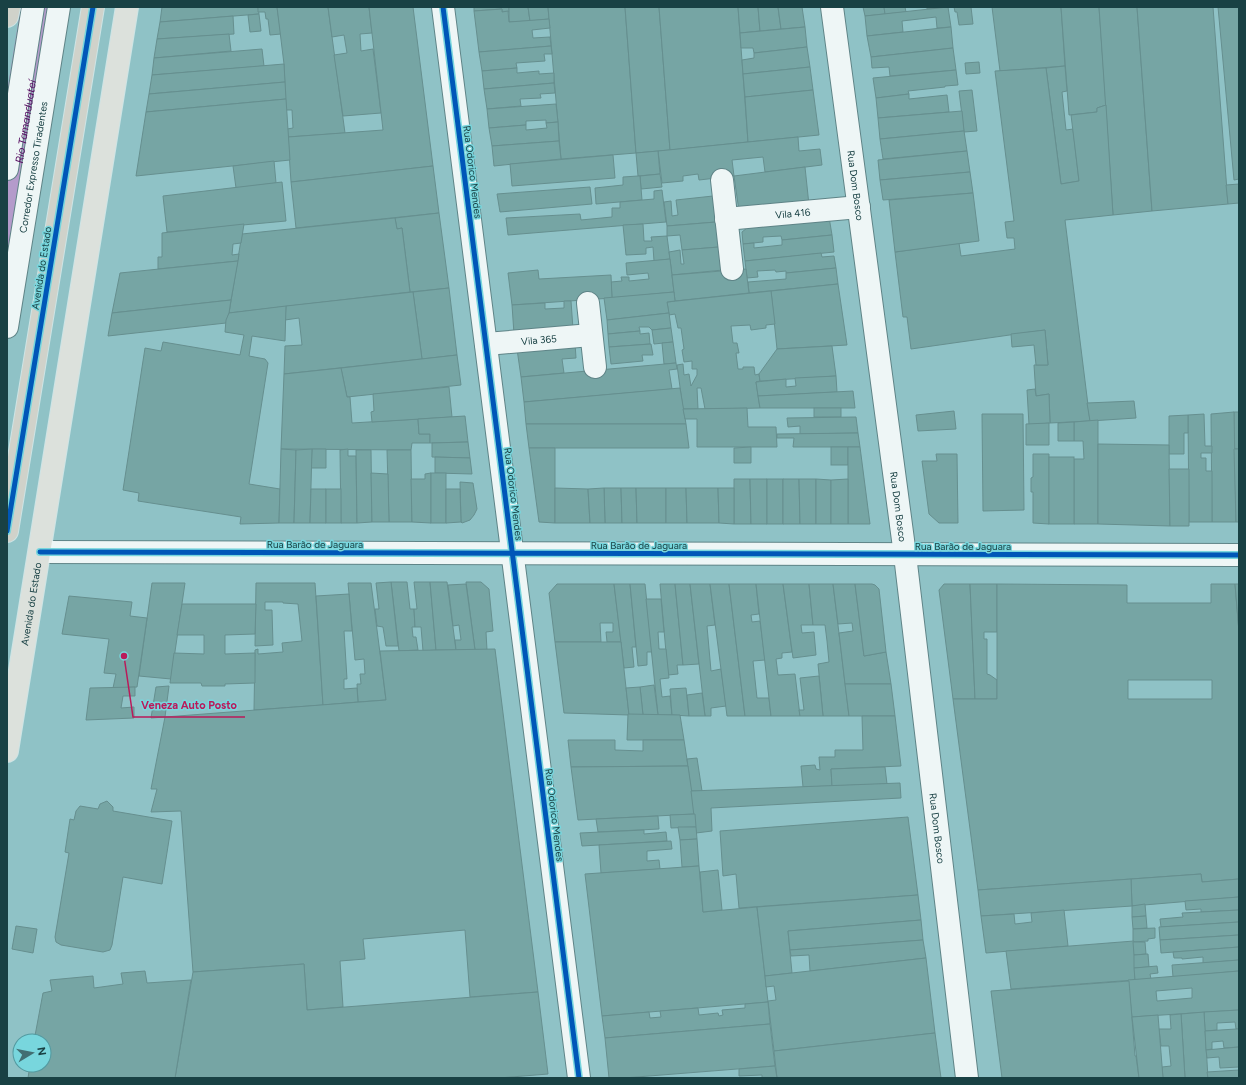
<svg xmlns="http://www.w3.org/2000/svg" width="1246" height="1085" font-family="Figtree,sans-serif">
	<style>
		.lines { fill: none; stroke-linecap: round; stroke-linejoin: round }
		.river { stroke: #b49bcb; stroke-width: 46 }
		.building { fill: #76a5a4; stroke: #668f8f; fill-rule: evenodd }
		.minor-casing { stroke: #5f8487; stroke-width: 24 }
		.major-casing { stroke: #cde4e5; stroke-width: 24 }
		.highway-casing { stroke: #cde4e5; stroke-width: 24 }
		.minor { stroke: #eef6f6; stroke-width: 22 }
		.major { stroke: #dce1dc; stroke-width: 22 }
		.highway { stroke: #d0d2ca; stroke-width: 22 }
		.cycleway-casing { stroke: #78d6dd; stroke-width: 8 }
		.cycleway { stroke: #0057b8; stroke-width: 5 }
		.labels { text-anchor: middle; stroke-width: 3; stroke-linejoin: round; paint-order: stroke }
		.street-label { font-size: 10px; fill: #194144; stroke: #78d6dd }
		.water-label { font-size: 11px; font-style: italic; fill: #570e62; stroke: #78d6dd }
		.leader { fill: none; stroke: #ba1a5a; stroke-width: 1.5 }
		.callout-dot { fill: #ba1a5a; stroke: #78d6dd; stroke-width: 1.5 }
		.callout-label { font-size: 11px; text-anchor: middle; font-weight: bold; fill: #ba1a5a; stroke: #78d6dd; stroke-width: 3; stroke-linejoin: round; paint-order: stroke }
	</style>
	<rect width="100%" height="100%" fill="#8fc2c6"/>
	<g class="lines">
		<path class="river" id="s1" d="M 7,236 L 44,7"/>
	</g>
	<g class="building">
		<polygon points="162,7 258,7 259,14 160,22"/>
		<polygon points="258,7 277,7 281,34 270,35 268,19 266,19 265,12 258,12"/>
		<polygon points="277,7 328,7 345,133 288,137 287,129 293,128 292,110 286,110 284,64"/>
		<polygon points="328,7 369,7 372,33 360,34 361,51 373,49 381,113 343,116 334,55 347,53 344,35 332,37"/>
		<polygon points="369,7 413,7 433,166 291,182 288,137 383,130"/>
		<polygon points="474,7 509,7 509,12 502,12 502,9 474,11"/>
		<polygon points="509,7 528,7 530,21 509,22"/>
		<polygon points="528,7 548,7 549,19 530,21"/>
		<polygon points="548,7 625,7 636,153 561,159"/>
		<polygon points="625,7 659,7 670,150 636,153"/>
		<polygon points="659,7 738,7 748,142 670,150"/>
		<polygon points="738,7 758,7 760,31 740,33"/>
		<polygon points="758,7 778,7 781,29 760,31"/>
		<polygon points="778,7 802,7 805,27 781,29"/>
		<polygon points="863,7 884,7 885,14 865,16"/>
		<polygon points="884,7 905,7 906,12 885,14"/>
		<polygon points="927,7 941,7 941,8 927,9"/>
		<polygon points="948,7 951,27 937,28 936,17 902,21 903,32 867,36 865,16"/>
		<polygon points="954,7 971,7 973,24 959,25 957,12 955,12"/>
		<polygon points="992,7 1061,7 1065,66 1000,71"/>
		<polygon points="1061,7 1099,7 1106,105 1097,108 1097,112 1069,115"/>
		<polygon points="1099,7 1137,7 1152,211 1113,215"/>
		<polygon points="1137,7 1213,7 1228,204 1152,211"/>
		<polygon points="1218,7 1239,7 1239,179 1234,180"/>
		<polygon points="502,9 502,12 508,11 509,22 549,19 550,28 532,30 533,38 550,37 551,46 479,52 474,11"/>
		<polygon points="259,14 261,31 250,32 248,15"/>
		<polygon points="233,16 234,34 157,39 160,22"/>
		<polygon points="805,27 807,47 754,53 753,48 741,48 740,33"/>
		<polygon points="951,27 953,48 871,57 867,36"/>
		<polygon points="229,34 231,51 154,58 157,39"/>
		<polygon points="551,46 552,54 544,54 545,61 516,63 517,68 482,71 479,52"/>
		<polygon points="807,47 810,67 743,74 742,60 754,58 754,53"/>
		<polygon points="953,48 956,70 890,76 889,67 872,68 871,57"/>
		<polygon points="262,49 264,66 152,75 154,58"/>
		<polygon points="979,62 980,73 966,74 965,63"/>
		<polygon points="284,64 285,82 149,94 152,75"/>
		<polygon points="1065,66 1067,91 1062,92 1066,130 1073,129 1079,181 1061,184 1046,68"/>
		<polygon points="810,67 813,90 745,97 743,74"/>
		<polygon points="517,68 517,73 539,71 539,74 554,73 554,83 484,89 482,71"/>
		<polygon points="1046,68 1061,184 1079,181 1071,115 1097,112 1097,108 1106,105 1113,215 1065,220 1090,421 1050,423 1049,394 1036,396 1034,365 1048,365 1045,330 911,349 907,317 903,317 895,252 959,243 961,256 1015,249 1014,238 1007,238 1005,222 1014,221 995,71"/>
		<polygon points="956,70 958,85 945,86 945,87 908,91 909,94 876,98 873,78"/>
		<polygon points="285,82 286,99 146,112 149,94"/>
		<polygon points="554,83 555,93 540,94 541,98 520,99 521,106 487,109 484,89"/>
		<polygon points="813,90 819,135 748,142 745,97"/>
		<polygon points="972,90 977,131 964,132 959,91"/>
		<polygon points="909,94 909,99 947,95 949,112 878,118 876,98"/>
		<polygon points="286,99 290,160 136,176 146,112"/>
		<polygon points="556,104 558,122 546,123 546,120 526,121 526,125 489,128 487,109"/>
		<polygon points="962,111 964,131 880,139 878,118"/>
		<polygon points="558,122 559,141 492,146 489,128 526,125 526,130 547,128 546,123"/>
		<polygon points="964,131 967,151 883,159 880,139"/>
		<polygon points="798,137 799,151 820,149 822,165 765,172 763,157 732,160 734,176 699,180 698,174 683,176 683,181 662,183 658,151"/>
		<polygon points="559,141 561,159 494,166 492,146"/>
		<polygon points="658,151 660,174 638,176 636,153"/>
		<polygon points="967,151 970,172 880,180 878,160"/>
		<polygon points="613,155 615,178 512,186 510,164"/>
		<polygon points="274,161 276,183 236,188 233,166"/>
		<polygon points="433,166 439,213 296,228 291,182"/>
		<polygon points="805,167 809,205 739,211 734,176"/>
		<polygon points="970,172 973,193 883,200 880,180"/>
		<polygon points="660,174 662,187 641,189 640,176"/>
		<polygon points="638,176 640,176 642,200 596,204 595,188 623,185 623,177"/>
		<polygon points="282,182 286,221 167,232 163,196"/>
		<polygon points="1239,184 1239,203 1228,204 1226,185"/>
		<polygon points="590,187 592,204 500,212 497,194"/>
		<polygon points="662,190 666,222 508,235 506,218 580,214 581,220 612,217 612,208 620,208 620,202 654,199 654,191"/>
		<polygon points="973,193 979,241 895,252 889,200"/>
		<polygon points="713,196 716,222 667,226 664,202 671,201 672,216 678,215 676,200"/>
		<polygon points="439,213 449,288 410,292 402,228 397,229 395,218"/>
		<polygon points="829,217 832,235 782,240 781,236 763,237 763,242 743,244 742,232 752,224"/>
		<polygon points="395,218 397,229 402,228 410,292 229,313 242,234"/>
		<polygon points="716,222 719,247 682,250 680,235 667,236 667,226"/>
		<polygon points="244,224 241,243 233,244 232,255 239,254 238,261 158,269 158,257 162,257 162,233"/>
		<polygon points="643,224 644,241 652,241 651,237 667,236 670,259 654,261 653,247 646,248 646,254 626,255 623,225"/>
		<polygon points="832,235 834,252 745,261 743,244 754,243 754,248 782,245 782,240"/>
		<polygon points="719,247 723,270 672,275 669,252 680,250 681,264 684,264 682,250"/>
		<polygon points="821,253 822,257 834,256 836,268 786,273 786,271 776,272 775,270 757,271 758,277 747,278 745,261"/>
		<polygon points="670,259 674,292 612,298 611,282 622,281 621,277 629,277 629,281 649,279 648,273 627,275 626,263"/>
		<polygon points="238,261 231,300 112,313 120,273"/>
		<polygon points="836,268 838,284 749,293 748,282 786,279 786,273"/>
		<polygon points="746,269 749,293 675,301 672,275"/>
		<polygon points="538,270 539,279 611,275 612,298 512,305 508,273"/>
		<polygon points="838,284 847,345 777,349 771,291"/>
		<polygon points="449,288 457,355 422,359 413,292"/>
		<polygon points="771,291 775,324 766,325 766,328 751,330 750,325 731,326 733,343 737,343 739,353 736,353 738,369 743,369 743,367 754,367 755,375 759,374 760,381 756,382 760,408 705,409 701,388 697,388 698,409 683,409 677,365 683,364 684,375 689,374 691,386 697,375 697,369 692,369 692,361 684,362 682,350 684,349 681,328 678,328 675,314 669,315 667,302"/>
		<polygon points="413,292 422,359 284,374 285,346 302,345 299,318 285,320 286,306"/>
		<polygon points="674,292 675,301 667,302 669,313 607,320 604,298"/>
		<polygon points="231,300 229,313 226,323 108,336 112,313"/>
		<polygon points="564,301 571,301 573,329 514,334 512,305 545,303 545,309 564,308"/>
		<polygon points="286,306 285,341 252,336 249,356 265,359 268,363 249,484 280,489 279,523 240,524 241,517 138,501 139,493 123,490 145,348 161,351 163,342 240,355 244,335 225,332 226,320 229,313"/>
		<polygon points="669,313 671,328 652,330 649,327 639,327 640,331 608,334 607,320"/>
		<polygon points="671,328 673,342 654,344 652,330"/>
		<polygon points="1045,330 1048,365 1036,365 1034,345 1012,347 1011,334"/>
		<polygon points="640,331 640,334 649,333 650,344 609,347 608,334"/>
		<polygon points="673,342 676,363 664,364 662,343"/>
		<polygon points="575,343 576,358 562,359 564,373 521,377 517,349"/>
		<polygon points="651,344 653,355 642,355 643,361 611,364 609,347"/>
		<polygon points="832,346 836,376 760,381 759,374 777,349"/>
		<polygon points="457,355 461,385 347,397 341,368"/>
		<polygon points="676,363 677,369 669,370 672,389 524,402 521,377"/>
		<polygon points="341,368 347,397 350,397 352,423 418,419 419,434 430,434 430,443 412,443 411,450 281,449 284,374"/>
		<polygon points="836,376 837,392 758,396 756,382 786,379 786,387 796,386 795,378"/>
		<polygon points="449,387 452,417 372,422 371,412 374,411 373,394"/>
		<polygon points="680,388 686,424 526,424 524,402"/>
		<polygon points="1035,389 1036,396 1049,394 1050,423 1029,425 1027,390"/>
		<polygon points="853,391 855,408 760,408 758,396"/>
		<polygon points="1134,401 1136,418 1090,421 1087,403"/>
		<polygon points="747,408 748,427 776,427 777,447 697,447 697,419 685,419 683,409"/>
		<rect x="814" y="408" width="27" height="9"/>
		<polygon points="954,411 956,429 918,431 916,415"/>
		<rect x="1234" y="412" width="5" height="37"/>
		<polygon points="1234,412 1236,522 1212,522 1211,414"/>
		<polygon points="982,414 1023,414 1024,510 983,511"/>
		<polygon points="1204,414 1205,446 1212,446 1212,453 1201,453 1201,458 1206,458 1206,471 1212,471 1212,522 1189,522 1188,415"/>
		<polygon points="1188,415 1188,433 1184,433 1184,454 1169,454 1169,416"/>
		<polygon points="465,416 468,442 430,443 430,434 419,434 418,419"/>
		<polygon points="856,417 858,433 800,434 800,426 788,427 787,418"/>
		<polygon points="1098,420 1098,524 1074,524 1074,459 1084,459 1083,441 1074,441 1074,422"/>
		<polygon points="1074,422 1074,441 1058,441 1058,423"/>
		<polygon points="1049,423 1049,445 1026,445 1026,424"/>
		<polygon points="526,424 686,424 689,448 529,448"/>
		<polygon points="858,433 860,447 793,447 794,438 777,438 777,434"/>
		<polygon points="468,442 470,458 432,457 432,443"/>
		<polygon points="1098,444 1169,445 1170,526 1098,524"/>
		<polygon points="751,447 751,463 734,463 734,448"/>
		<rect x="831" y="447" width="17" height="18"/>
		<polygon points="848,447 860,447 870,524 848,524"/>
		<polygon points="529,448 555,448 555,523 539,522"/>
		<polygon points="281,449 296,450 294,523 279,523"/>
		<polygon points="312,449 326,449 326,468 311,468"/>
		<polygon points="312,449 310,523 294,523 296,450"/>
		<polygon points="348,449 348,456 356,456 357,523 341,523 340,450"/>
		<polygon points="1234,449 1239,449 1239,522 1236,522"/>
		<polygon points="356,450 371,450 372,522 357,523"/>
		<polygon points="387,450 411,450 412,522 389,522"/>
		<polygon points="936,454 957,454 958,523 939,523 929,514 922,461 937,461"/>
		<polygon points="1033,454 1049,454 1049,524 1033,523 1033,492 1031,492 1031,478 1033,477"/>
		<polygon points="435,457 470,458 472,474 435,473"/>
		<rect x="1049" y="457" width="25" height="67"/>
		<polygon points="1169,469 1189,469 1189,526 1170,526"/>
		<polygon points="371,473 388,474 389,522 372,522"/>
		<polygon points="431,473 431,523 412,522 411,479 425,479 425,474"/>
		<rect x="431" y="473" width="15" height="50"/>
		<polygon points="734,479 750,479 751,524 734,524"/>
		<polygon points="750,479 767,479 767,524 751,524"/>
		<rect x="767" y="479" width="16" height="45"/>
		<polygon points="783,479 799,479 800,524 783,524"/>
		<polygon points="799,479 816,479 816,524 800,524"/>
		<polygon points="816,479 831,480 831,524 816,524"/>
		<polygon points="848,479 848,524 831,524 831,480"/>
		<polygon points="460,482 473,483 477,509 474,515 470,520 462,523 461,522"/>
		<polygon points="555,488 588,489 590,523 555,523"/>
		<polygon points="604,488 621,488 622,523 605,523"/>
		<polygon points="604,488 605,523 590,523 588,489"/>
		<polygon points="621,488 636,488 637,523 622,523"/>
		<polygon points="636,488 666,488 666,523 637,523"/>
		<polygon points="666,488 686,488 687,523 666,523"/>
		<polygon points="686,488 718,488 719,523 687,523"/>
		<polygon points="718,488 734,488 734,524 719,523"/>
		<polygon points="311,489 326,489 326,523 310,523"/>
		<rect x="326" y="489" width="15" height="34"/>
		<polygon points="446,489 460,489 461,522 446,523"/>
		<polygon points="391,582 407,582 410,609 414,609 415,627 412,627 413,637 416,637 418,650 399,651"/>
		<polygon points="391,582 398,646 386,646 383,627 377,626 375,609 379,609 376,583"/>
		<polygon points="414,582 430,582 436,650 423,651 421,627 415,627 414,609 417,609"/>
		<polygon points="430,582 447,582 456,650 436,650"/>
		<polygon points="466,582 481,582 489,589 493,631 486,632 487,650 475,650"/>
		<polygon points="152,583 185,583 171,679 139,676"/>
		<polygon points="256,583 315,583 323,705 254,710 255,650 258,649 258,654 283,652 282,643 302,641 298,604 283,603 283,602 265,602 265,610 272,610 273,645 255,646"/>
		<polygon points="348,583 371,583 386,700 358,702 357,684 361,684 360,674 365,674 364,659 355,660"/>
		<polygon points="466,584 475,650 456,650 455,640 461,640 459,625 453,626 448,585"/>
		<polygon points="557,584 614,584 621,642 607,642 606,632 613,632 613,623 600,623 601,642 555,642 549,593"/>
		<polygon points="614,584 630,584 636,647 632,647 634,667 624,668"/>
		<polygon points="630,584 645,584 652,652 647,652 647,665 638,666"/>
		<polygon points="660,584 675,584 683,665 677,665 678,674 668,675"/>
		<polygon points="675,584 690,584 699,664 683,665"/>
		<polygon points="690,584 710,584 715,625 707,626 711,671 721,669 726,706 711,708 711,716 705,716"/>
		<polygon points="710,584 729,584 745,716 727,716"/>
		<polygon points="729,584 756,584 759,614 751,615 752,622 760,621 765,660 753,661 757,698 769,698 771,716 745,716"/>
		<polygon points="756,584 783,584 792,652 782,653 782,658 776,659 778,675 795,674 800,716 771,716"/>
		<polygon points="783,584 809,584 813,625 801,625 802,633 814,632 816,655 793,658"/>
		<polygon points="809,584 833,584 849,716 823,716 818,664 829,662 827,641 825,625 813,625"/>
		<polygon points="833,584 855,584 864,656 886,652 891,684 845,684 839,633 853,631 852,623 838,624"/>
		<polygon points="855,584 872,584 875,585 879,589 886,652 864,656"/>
		<polygon points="944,584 970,584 975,699 953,699 939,590"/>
		<polygon points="970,584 997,584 997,632 984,632 984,639 987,639 987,674 990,675 997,680 997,699 975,699"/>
		<path d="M 997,584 L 1127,585 L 1127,603 L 1211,603 L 1211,584 L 1235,584 L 1239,632 L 1239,879 L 1202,882 L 1201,874 L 978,890 L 953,699 L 997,699 ZM 1128,680 L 1212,680 L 1212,699 L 1128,699 Z"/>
		<polygon points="1235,584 1239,584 1239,632"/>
		<polygon points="349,594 352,631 344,631 347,679 344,679 344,689 357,688 358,702 323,705 316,596"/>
		<polygon points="69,596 132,602 130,616 147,618 137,687 113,688 116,674 104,673 109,639 62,634"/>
		<polygon points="646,599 661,599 664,632 658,632 659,649 666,649 669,678 660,679 662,697 670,696 672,715 658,715"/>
		<polygon points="182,604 256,604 255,634 225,635 225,654 255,653 255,683 225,684 225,686 202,686 201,683 170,683 174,653 204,654 204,635 177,635"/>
		<polygon points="555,642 621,642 629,715 564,713"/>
		<polygon points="495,649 538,992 470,997 465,930 363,939 365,959 340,961 343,1007 307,1010 304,964 193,972 181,811 151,812 157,789 151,789 165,717 386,700 380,651"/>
		<polygon points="819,676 823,716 800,716 799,710 804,710 800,678"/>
		<polygon points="845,684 891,684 895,716 849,716"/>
		<polygon points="654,685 658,715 643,715 640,687"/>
		<polygon points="169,686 165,717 151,718 156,687"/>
		<polygon points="135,687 135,696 123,696 121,708 134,707 134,718 86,720 90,688"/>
		<polygon points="640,687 643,715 629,715 626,688"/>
		<polygon points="686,688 689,716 672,715 670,689"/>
		<polygon points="702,693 705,716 689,716 687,695"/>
		<polygon points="628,714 680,715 684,740 627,740"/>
		<polygon points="862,716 895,716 901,766 831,769 832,786 803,787 801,766 815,765 816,769 820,770 819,757 835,757 835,750 863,750"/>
		<polygon points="568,740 615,740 615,750 643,751 643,740 684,740 688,766 571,767"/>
		<polygon points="697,758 702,791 691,791 687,759"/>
		<polygon points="688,766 695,814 578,820 571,767"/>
		<polygon points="885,767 887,784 832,786 831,769"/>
		<polygon points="900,783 901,798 711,808 712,831 696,833 691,791"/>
		<polygon points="107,801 113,807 113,811 172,821 162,884 123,877 112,945 110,950 103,952 61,945 56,942 55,937 69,853 65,852 70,819 74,820 76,811 80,806 98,809 100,804"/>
		<polygon points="695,814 696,827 671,828 670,815"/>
		<polygon points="658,816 659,829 598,832 596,819"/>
		<polygon points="908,817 918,895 739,908 736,874 723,876 720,831"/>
		<polygon points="678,827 696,827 697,839 680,840"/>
		<polygon points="644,830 644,834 666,832 667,841 582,846 580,833"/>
		<polygon points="697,839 699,866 682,867 680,840"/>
		<polygon points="671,841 672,849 647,851 647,861 659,860 660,869 601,873 599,845"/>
		<polygon points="699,866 703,912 757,907 768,1002 602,1016 585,874"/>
		<polygon points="718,870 722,910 703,912 700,872"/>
		<polygon points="1201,874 1202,882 1239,879 1239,897 1132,906 1131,879"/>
		<polygon points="1131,879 1132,906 981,916 978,890"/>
		<polygon points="918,895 921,920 788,931 792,973 765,976 757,907"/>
		<polygon points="1239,897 1239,910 1201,912 1201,909 1186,910 1185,901"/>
		<polygon points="1145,904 1146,916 1132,917 1132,906"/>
		<polygon points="1064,910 1068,946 986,953 981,916 1014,914 1015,924 1032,922 1031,913"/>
		<polygon points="1239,910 1239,922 1161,927 1160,919 1183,917 1182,913"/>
		<polygon points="1146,916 1147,928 1133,929 1132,917"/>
		<polygon points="921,920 923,940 790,950 788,931"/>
		<polygon points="1239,922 1239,935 1160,940 1159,927"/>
		<polygon points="16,926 37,929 33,953 12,949"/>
		<polygon points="1155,928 1155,938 1148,939 1148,941 1133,942 1133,929"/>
		<polygon points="1239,935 1239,947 1161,953 1160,940"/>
		<polygon points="923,940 926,958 810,971 809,955 791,956 790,950"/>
		<polygon points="1134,941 1135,980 1011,989 1006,951"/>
		<polygon points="1133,942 1145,942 1146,954 1134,955"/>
		<polygon points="1239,947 1239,960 1203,963 1203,957 1182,959 1182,958 1174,958 1173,952"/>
		<polygon points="1148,954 1149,967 1134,968 1134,955"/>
		<polygon points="926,958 935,1033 774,1051 768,1001 776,1000 774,986 766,987 765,976"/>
		<polygon points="1239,960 1239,971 1173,977 1172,965"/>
		<polygon points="304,964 307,1010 538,992 548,1074 499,1078 175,1078 193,972"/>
		<polygon points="1157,966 1158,973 1150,974 1151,979 1135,980 1134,968"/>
		<polygon points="145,971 147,983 191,980 175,1078 28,1078 30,1065 44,1065 44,1041 34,1041 43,993 52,991 50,980 93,976 94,988 123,984 121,973"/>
		<path d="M 1239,971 L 1239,1010 L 1132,1017 L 1128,980 ZM 1192,988 L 1192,998 L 1157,1001 L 1156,991 Z"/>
		<polygon points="1129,981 1135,1056 1136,1056 1139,1078 1002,1078 991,991"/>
		<polygon points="768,1002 770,1024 605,1038 602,1016 649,1012 650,1018 661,1017 660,1011 698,1008 699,1015 718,1013 719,1016 723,1015 722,1010 745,1008 745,1004"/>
		<polygon points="1239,1010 1239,1029 1236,1029 1235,1022 1217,1023 1217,1030 1205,1031 1204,1012"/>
		<polygon points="1204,1012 1208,1078 1185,1078 1181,1014"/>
		<polygon points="1181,1014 1185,1078 1163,1078 1162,1067 1171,1066 1169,1046 1161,1046 1159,1029 1171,1029 1170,1015"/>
		<polygon points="1158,1015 1163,1078 1139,1078 1132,1017"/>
		<polygon points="770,1024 775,1066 624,1078 609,1078 605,1038"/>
		<polygon points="1236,1029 1239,1029 1239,1047 1224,1048 1223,1041 1212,1042 1212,1049 1206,1050 1205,1031"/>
		<polygon points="935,1033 941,1078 777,1078 774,1051"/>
		<polygon points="1239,1047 1239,1067 1220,1068 1219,1057 1207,1058 1206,1050"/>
		<polygon points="775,1066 777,1078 762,1078 762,1075 739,1076 739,1069"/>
		<polygon points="1239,1070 1239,1078 1208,1078 1207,1072"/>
	</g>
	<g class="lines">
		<defs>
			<g id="minor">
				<polyline points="443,7 579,1078"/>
				<path id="s2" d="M 832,7 L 905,555 L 967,1078"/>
				<polyline points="7,169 33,7"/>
				<polyline points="722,180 732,269"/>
				<path id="s3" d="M 726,219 L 859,207"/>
				<polyline points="588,303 595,367"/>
				<path id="s4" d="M 7,327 L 59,7"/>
				<path id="s5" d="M 486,344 L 591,335"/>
				<polyline points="40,552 1239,555"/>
			</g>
			<g id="major">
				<path id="s6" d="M 7,751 L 127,7"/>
			</g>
			<g id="highway">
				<polyline points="7,16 9,7"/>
				<polyline points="7,531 93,7"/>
			</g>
		</defs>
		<use href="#minor" class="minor-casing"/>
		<use href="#major" class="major-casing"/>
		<use href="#highway" class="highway-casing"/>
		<use href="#minor" class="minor"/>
		<use href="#major" class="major"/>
		<use href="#highway" class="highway"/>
		<defs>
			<g id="cycleway">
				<polyline points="443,7 579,1078"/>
				<polyline points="7,531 93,7"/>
				<polyline points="40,552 1239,555"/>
			</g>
		</defs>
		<use href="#cycleway" class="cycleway-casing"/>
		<use href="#cycleway" class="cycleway"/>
	</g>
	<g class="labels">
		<g class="street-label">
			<text dy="4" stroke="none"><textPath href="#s4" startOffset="162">Corredor Expresso Tiradentes</textPath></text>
			<text transform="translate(473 172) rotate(83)" y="4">Rua Odorico Mendes</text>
			<text dy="4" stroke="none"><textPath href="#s2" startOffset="180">Rua Dom Bosco</textPath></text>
			<text dy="4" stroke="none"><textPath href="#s3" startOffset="67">Vila 416</textPath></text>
			<text transform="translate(41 268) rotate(-81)" y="4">Avenida do Estado</text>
			<text dy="4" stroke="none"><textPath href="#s5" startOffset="53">Vila 365</textPath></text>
			<text transform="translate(514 494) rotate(83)" y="4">Rua Odorico Mendes</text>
			<text dy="4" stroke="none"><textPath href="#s2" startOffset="504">Rua Dom Bosco</textPath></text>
			<text x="315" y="548">Rua Barão de Jaguara</text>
			<text x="639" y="549">Rua Barão de Jaguara</text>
			<text x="963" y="550">Rua Barão de Jaguara</text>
			<text dy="4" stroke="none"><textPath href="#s6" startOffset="149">Avenida do Estado</textPath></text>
			<text transform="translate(555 815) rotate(83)" y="4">Rua Odorico Mendes</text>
			<text dy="4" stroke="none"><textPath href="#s2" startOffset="828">Rua Dom Bosco</textPath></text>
		</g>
		<g class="water-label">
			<text dy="4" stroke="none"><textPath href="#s1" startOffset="116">Rio Tamanduateí</textPath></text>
		</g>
	</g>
	<path class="leader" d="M124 656L133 717H245"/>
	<circle class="callout-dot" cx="124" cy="656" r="4"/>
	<g class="callout-label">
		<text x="189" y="709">Veneza Auto Posto</text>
	</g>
	<rect width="1246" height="1085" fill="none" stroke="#194144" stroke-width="16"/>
	<g transform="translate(32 1053) rotate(80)"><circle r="19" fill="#78d6dd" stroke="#529aa0"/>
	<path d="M0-3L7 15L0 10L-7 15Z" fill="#426e72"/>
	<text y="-6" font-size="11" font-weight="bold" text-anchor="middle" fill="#194144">N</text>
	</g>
</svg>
